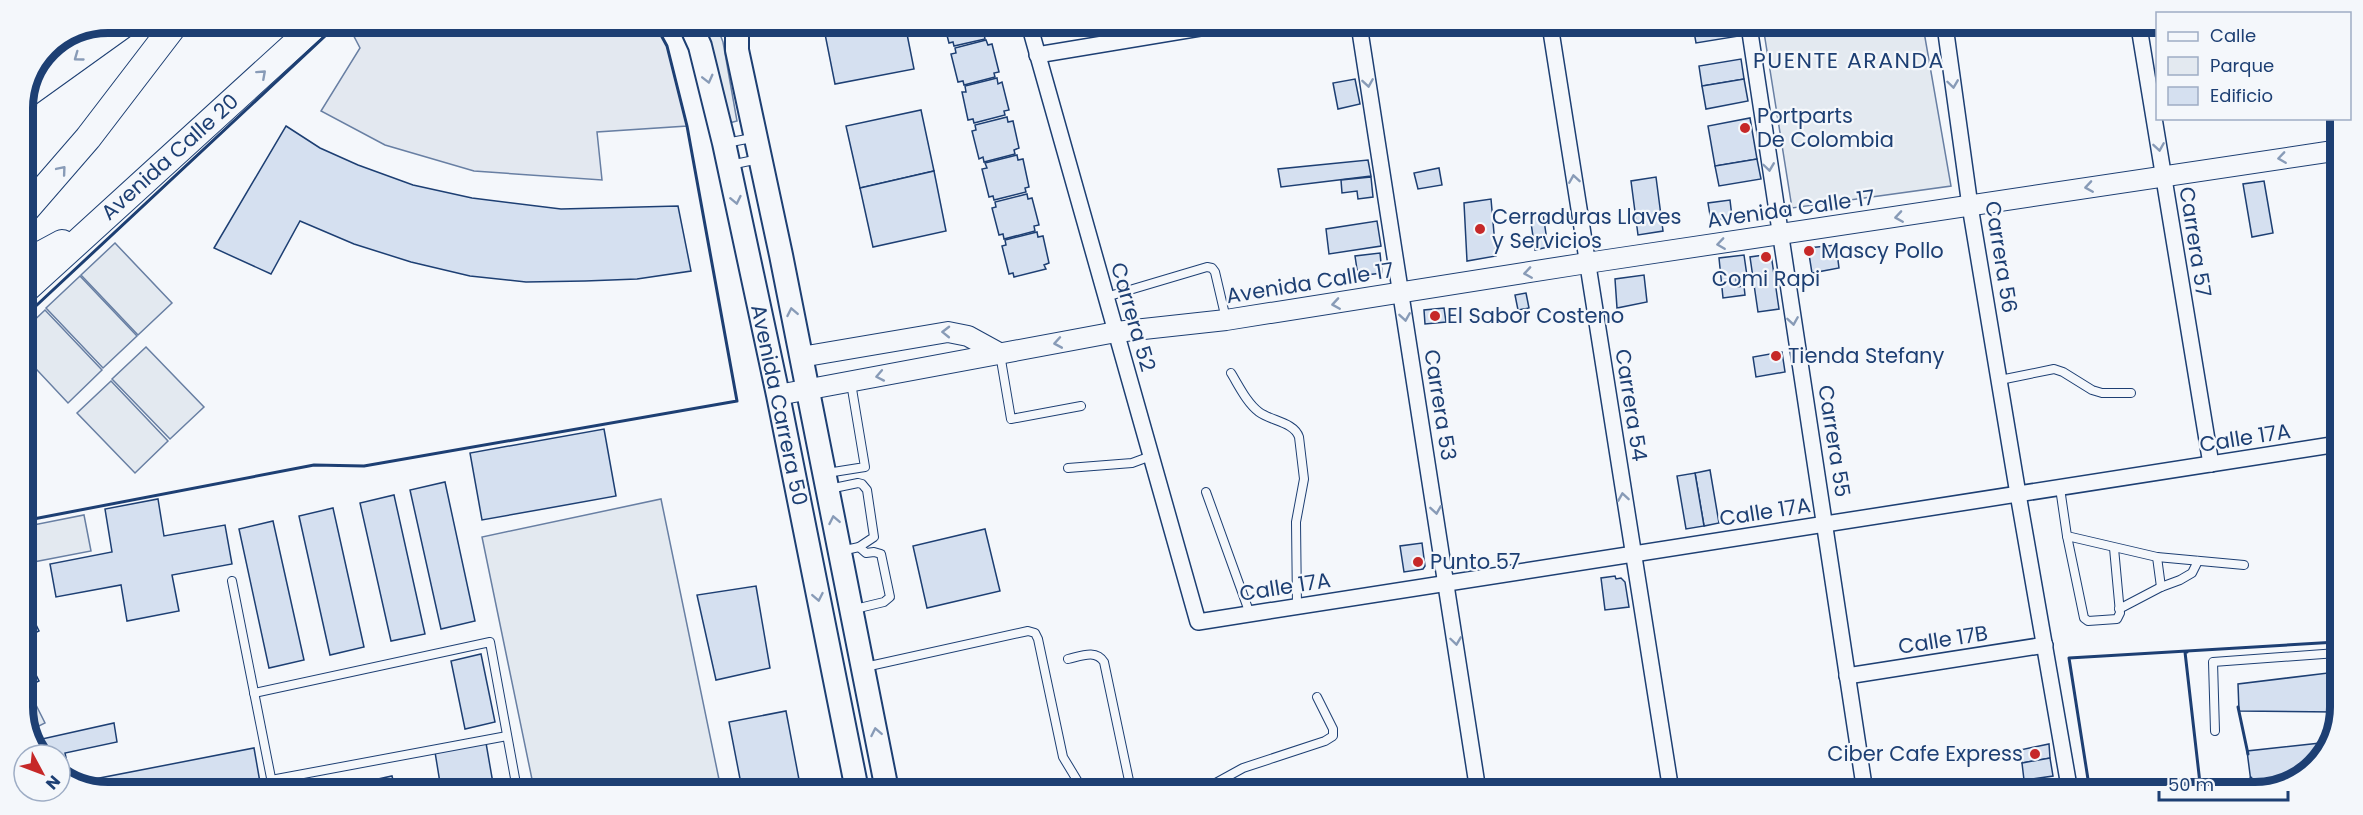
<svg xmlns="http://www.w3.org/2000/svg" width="2363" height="815" font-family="Poppins,sans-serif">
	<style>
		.green { fill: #e3e9f0; stroke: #687fa3; stroke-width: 1.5 }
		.parking { fill: #e3e8f0; stroke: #687fa3; stroke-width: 1.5 }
		.building { fill: #d5e0f0; stroke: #1d3f73; stroke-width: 1.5 }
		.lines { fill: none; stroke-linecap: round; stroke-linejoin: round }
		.service-casing { stroke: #1d3f73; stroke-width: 10 }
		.minor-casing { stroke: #1d3f73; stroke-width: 18 }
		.tertiary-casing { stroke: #1d3f73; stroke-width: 22 }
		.secondary-casing { stroke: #1d3f73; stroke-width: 26 }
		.trunk-casing { stroke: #1d3f73; stroke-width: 28 }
		.service { stroke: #f4f7fb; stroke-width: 8 }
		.minor { stroke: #f4f7fb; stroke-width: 15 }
		.tertiary { stroke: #f4f7fb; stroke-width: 20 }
		.secondary { stroke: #f4f7fb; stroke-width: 22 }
		.trunk { stroke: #f4f7fb; stroke-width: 26 }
		.wall { stroke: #1d3f73; stroke-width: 3 }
		.oneway { stroke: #889bb7 }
		.poi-dot { fill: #c62828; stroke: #f4f7fb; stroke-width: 2 }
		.labels { text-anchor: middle; stroke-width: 4.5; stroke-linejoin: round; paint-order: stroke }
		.poi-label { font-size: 21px; fill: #1d3f73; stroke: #f4f7fb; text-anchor: start }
		.street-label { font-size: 21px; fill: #1d3f73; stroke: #f4f7fb }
		.neighbourhood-label { font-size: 22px; letter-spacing: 1.5px; fill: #1d3f73; stroke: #f4f7fb }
		.rim { fill: none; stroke: #1d3f73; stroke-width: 8 }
	</style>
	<rect width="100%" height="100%" fill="#f4f7fb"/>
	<g class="green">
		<polygon points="701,24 716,24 723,42 737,121 729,123"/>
		<polygon points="1763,26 1923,26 1951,186 1792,208"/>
		<polygon points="115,243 172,303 138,335 81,275"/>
		<polygon points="80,276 137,336 103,368 46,308"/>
		<polygon points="45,310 102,370 68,403 23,355 23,331"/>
		<polygon points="146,347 204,407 170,439 112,379"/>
		<polygon points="111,381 168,441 135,473 77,413"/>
		<polygon points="661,499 721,789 534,789 482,537"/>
		<polygon points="84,515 91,551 23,564 23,527"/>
		<polygon points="31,695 45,723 29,731 23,713 23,699"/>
	</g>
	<polygon class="parking" points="347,23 655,24 667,46 687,126 597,132 602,180 474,171 385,145 321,111 360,48"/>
	<g class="building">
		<polygon points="823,24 905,24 914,69 835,84"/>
		<polygon points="944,24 987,24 989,33 984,34 985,39 954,46 953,42 949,43"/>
		<polygon points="1693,26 1737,26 1739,36 1696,43"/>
		<polygon points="986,40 988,45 992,44 999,72 994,73 995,77 964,85 963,81 958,82 951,54 956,53 955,48"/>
		<polygon points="1741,59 1744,79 1702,86 1699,66"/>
		<polygon points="997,78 998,84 1002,82 1009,110 1004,111 1005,115 974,123 973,119 968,120 962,92 966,92 965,86"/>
		<polygon points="1355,79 1360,104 1338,109 1333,83"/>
		<polygon points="1744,79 1748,101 1706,109 1702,86"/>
		<polygon points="921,110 934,171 860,188 846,126"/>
		<polygon points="1007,117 1008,122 1013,121 1019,148 1014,150 1015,154 984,162 983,157 979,159 972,131 976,130 975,125"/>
		<polygon points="1750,118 1757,159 1715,166 1708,126"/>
		<polygon points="286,126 320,148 358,165 413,185 472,198 561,209 678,206 691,271 637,279 585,281 526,282 470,276 411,262 354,244 300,221 271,274 214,248"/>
		<polygon points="1017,155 1018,160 1023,159 1029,187 1025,188 1026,192 994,200 993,196 989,197 982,169 987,168 985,163"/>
		<polygon points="1757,159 1761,179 1719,186 1715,166"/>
		<polygon points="1368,160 1371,176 1281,187 1278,169"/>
		<polygon points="1439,168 1442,185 1418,189 1414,173"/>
		<polygon points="934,171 946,231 873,247 860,188"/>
		<polygon points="1371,177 1373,197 1358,199 1357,191 1342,193 1341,180"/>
		<polygon points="1656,177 1663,231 1638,235 1631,181"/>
		<polygon points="2264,181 2273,233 2252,237 2243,184"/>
		<polygon points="1027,194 1028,199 1032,198 1039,225 1034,226 1035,231 1004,239 1003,234 999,235 992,208 996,207 995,202"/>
		<polygon points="1491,199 1496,256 1467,261 1464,203"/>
		<polygon points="1730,200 1732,217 1711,221 1708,203"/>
		<polygon points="1543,214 1548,247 1535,250 1530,216"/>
		<polygon points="1377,221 1381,246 1329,254 1326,229"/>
		<polygon points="1037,232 1038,237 1043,236 1049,263 1044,265 1046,269 1014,277 1013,273 1009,274 1002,246 1006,245 1005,240"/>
		<polygon points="1836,245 1839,268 1812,273 1808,248"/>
		<polygon points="1380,253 1382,273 1358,276 1355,256"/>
		<polygon points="1771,254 1779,309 1758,312 1750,257"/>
		<polygon points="1744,255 1747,276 1736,278 1737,287 1744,286 1745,295 1723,298 1719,258"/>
		<polygon points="1644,275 1647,302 1617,308 1615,279"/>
		<polygon points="1526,293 1529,308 1518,310 1515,295"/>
		<polygon points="1444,308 1446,322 1425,324 1424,310"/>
		<polygon points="1782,352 1785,372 1756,377 1753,357"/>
		<polygon points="604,429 616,496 482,520 470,453"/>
		<polygon points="1710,470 1719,523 1704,526 1695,473"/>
		<polygon points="1695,473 1704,526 1686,529 1677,476"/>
		<polygon points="445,482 475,621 441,629 410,490"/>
		<polygon points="394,495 425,634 391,641 360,503"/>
		<polygon points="158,499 164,536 225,525 232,564 172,575 179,611 127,621 121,585 56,597 50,564 112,552 105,509"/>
		<polygon points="333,508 364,647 330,655 299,516"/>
		<polygon points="273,521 304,660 269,668 239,529"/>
		<polygon points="985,529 1000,591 927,608 913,546"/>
		<polygon points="1422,543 1425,566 1423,569 1404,572 1400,546"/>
		<polygon points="1615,576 1616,579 1621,578 1625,582 1629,607 1605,610 1601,578"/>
		<polygon points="756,586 770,668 716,680 697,595"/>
		<polygon points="23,598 39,631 23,639"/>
		<polygon points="23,649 39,681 23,689"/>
		<polygon points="481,654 495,722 465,729 451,661"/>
		<polygon points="2336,672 2336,712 2239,711 2238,684"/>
		<polygon points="786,711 801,790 742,789 729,722"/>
		<polygon points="114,723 117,742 65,753 71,781 60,773 60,755 39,755 33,741"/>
		<polygon points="2330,742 2307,775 2298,778 2251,782 2247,751"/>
		<polygon points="486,743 494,789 441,789 435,752"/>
		<polygon points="2049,744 2050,758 2022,763 2020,750"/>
		<polygon points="254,748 261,788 81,788 74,783"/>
		<polygon points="2050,758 2053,776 2024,780 2022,763"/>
		<polygon points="392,776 395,789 356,789 355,784"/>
	</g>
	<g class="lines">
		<defs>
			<g id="service">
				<polyline points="726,143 752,138"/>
				<polyline points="730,165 759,159"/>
				<polyline points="1106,297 1207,267 1212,268 1215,272 1226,319"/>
				<polyline points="1000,354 1011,419 1081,406"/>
				<path d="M 1231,373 C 1239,386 1247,403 1259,412 C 1271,421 1294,422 1299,437 L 1304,479 L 1296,522 L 1297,607"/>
				<polyline points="2000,380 2054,369 2063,372 2092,390 2102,393 2131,393"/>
				<polyline points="1068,468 1132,463 1151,456"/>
				<polyline points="827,473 865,467 851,383"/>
				<polyline points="2060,488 2067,536 2084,618 2088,621 2117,619 2120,613 2114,548"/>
				<polyline points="829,489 858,483 862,484 867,490 874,537 859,547 841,551"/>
				<polyline points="1206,492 1250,614"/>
				<polyline points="2067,536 2157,557 2244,565"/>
				<polyline points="2157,557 2161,587"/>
				<polyline points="232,581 273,788"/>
				<polyline points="855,609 884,602 890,597 881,554 874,552 866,553 859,547"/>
				<polyline points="2119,609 2161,587 2180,580 2192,573 2198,561"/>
				<path d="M 1068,659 C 1081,656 1096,649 1104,662 L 1131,790"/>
				<polyline points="865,667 1028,631 1035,633 1038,639 1063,757 1083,790"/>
				<polyline points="254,693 490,642 517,789"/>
				<polyline points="2215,731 2213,662 2337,653"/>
				<polyline points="271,780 507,736"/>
				<polyline points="1203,790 1243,768 1325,741 1333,736 1333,729 1317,697"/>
			</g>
			<g id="minor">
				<polyline points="1029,24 1198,622 2338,444"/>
				<polyline points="1359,25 1478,791"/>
				<polyline points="1550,25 1671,791"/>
				<polyline points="1749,26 1865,792"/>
				<polyline points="1945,26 1970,206 2018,494"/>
				<polyline points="2139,27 2211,464"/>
				<polyline points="1037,55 1218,25"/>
				<polyline points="2018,494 2070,792"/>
				<polyline points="1847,676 2045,645"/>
				<polyline points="2042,792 2070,788"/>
			</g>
			<g id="tertiary">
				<polyline points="801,357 948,332 968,336 999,353"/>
				<polyline points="778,395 1116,332 1226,320 1587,263 2340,150"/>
			</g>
			<g id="secondary">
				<polyline points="690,24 700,46 724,143 778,395 857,790"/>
				<polyline points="737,24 737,50 781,255 887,790"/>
			</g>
			<g id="trunk">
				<polyline points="27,94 126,23"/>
				<polyline points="23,213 88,138 176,23"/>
				<polyline points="23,264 62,243"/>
				<polyline points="23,292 318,23"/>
			</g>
		</defs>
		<use href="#service" class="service-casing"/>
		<use href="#minor" class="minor-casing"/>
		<use href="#tertiary" class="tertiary-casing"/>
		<use href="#secondary" class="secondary-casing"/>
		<use href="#trunk" class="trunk-casing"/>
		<use href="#service" class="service"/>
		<use href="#minor" class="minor"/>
		<use href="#tertiary" class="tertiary"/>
		<use href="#secondary" class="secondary"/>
		<use href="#trunk" class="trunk"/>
		<g class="wall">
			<polyline points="23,318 339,23"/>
			<polyline points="23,521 314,465 364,466 737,401 687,126 667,46 655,24"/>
			<polyline points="2187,652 2185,652 2201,792"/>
			<polyline points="2238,707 2248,754"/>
			<polyline points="2251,778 2252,792"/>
			<polyline points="2090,792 2069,658 2337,642"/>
		</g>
	</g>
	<defs><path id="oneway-chevron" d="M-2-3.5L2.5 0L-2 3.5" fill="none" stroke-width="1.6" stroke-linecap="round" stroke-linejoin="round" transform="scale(1.5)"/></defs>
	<g class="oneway">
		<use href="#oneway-chevron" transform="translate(78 57) rotate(144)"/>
		<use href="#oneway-chevron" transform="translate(262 74) rotate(-42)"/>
		<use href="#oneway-chevron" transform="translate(708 79) rotate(76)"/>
		<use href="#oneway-chevron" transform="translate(1368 83) rotate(81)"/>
		<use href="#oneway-chevron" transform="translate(1953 84) rotate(82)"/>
		<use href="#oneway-chevron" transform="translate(2159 147) rotate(81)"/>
		<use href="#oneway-chevron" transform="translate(2282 158) rotate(172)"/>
		<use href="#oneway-chevron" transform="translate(1769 167) rotate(82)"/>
		<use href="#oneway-chevron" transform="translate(62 170) rotate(-50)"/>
		<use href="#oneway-chevron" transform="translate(1574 179) rotate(-99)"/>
		<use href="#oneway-chevron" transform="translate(2089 187) rotate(171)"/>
		<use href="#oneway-chevron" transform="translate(736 200) rotate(78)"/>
		<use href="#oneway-chevron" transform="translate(1899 217) rotate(171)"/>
		<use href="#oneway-chevron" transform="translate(1721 244) rotate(172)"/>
		<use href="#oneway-chevron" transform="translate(1528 273) rotate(171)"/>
		<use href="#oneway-chevron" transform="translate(1336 304) rotate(171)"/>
		<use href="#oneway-chevron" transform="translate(792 312) rotate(-101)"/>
		<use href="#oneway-chevron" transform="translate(1405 317) rotate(81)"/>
		<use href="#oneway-chevron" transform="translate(1793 321) rotate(81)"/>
		<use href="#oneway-chevron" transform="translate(946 332) rotate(-179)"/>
		<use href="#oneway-chevron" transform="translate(1058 343) rotate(170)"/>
		<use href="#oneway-chevron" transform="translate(880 376) rotate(169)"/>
		<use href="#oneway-chevron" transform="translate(1623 497) rotate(-99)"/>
		<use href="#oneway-chevron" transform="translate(1436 510) rotate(81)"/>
		<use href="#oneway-chevron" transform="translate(834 520) rotate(-101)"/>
		<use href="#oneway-chevron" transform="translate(818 597) rotate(79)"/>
		<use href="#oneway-chevron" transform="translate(1456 641) rotate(82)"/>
		<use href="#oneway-chevron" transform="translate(876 732) rotate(-101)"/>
	</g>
	<g class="poi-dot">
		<circle cx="1745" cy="128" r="6"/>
		<circle cx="1480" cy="229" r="6"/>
		<circle cx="1809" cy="251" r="6"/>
		<circle cx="1766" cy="257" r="6"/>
		<circle cx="1435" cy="316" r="6"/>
		<circle cx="1776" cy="356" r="6"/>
		<circle cx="1418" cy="562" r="6"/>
		<circle cx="2035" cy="754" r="6"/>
	</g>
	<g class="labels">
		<g class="poi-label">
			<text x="1757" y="123">Portparts<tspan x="1757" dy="24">De Colombia</tspan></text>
			<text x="1492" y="224">Cerraduras Llaves<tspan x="1492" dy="24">y Servicios</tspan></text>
			<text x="1821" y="258">Mascy Pollo</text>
			<text x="1766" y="286" text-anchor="middle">Comi Rapi</text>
			<text x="1447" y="323">El Sabor Costeno</text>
			<text x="1788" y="363">Tienda Stefany</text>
			<text x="1430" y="569">Punto 57</text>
			<text x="2023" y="761" text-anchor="end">Ciber Cafe Express</text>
		</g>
		<g class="street-label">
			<text transform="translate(170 157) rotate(-42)" y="7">Avenida Calle 20</text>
			<text transform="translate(1791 209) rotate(-8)" y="7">Avenida Calle 17</text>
			<text transform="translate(2195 242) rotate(81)" y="7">Carrera 57</text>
			<text transform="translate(2001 257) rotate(81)" y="7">Carrera 56</text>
			<text transform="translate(1310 283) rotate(-9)" y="7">Avenida Calle 17</text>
			<text transform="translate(1133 317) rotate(74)" y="7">Carrera 52</text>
			<text transform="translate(779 405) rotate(78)" y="7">Avenida Carrera 50</text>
			<text transform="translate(1440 405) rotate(81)" y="7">Carrera 53</text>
			<text transform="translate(1631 405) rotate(81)" y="7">Carrera 54</text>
			<text transform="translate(2245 438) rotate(-9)" y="7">Calle 17A</text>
			<text transform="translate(1834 441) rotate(81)" y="7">Carrera 55</text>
			<text transform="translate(1765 512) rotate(-9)" y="7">Calle 17A</text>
			<text transform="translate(1285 587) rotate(-9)" y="7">Calle 17A</text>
			<text transform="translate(1943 640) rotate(-9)" y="7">Calle 17B</text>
		</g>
		<g class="neighbourhood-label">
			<text x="1849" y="68">PUENTE ARANDA</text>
		</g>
	</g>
	<path d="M0 0H2363V815H0ZM108 33H2255A75 75 0 0 1 2330 108V707A75 75 0 0 1 2255 782H108A75 75 0 0 1 33 707V108A75 75 0 0 1 108 33Z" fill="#f4f7fb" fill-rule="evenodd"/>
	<path class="rim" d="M108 33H2255A75 75 0 0 1 2330 108V707A75 75 0 0 1 2255 782H108A75 75 0 0 1 33 707V108A75 75 0 0 1 108 33Z"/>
	<rect x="2156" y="12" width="195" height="108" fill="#f4f7fb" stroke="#9eadc5" stroke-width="1.5"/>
	<rect x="2168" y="32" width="30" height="9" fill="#f4f7fb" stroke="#9eadc5" stroke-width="1.5"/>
	<text x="2210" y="42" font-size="18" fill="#1d3f73">Calle</text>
	<rect x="2168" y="57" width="30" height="18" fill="#e3e9f0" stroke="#9eadc5" stroke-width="1.5"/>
	<text x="2210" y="72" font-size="18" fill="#1d3f73">Parque</text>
	<rect x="2168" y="87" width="30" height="18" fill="#d5e0f0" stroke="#9eadc5" stroke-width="1.5"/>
	<text x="2210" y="102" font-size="18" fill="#1d3f73">Edificio</text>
	<g transform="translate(42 773) rotate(131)"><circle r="28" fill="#f4f7fb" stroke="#9eadc5" stroke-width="1.5"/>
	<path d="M0-4.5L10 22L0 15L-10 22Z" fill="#c62828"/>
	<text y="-9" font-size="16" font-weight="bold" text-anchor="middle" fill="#1d3f73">N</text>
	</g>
	<path d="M2159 791v9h129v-9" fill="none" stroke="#1d3f73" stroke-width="3"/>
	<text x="2168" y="791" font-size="18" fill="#1d3f73" stroke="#f4f7fb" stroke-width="4.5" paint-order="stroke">50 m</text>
</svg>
